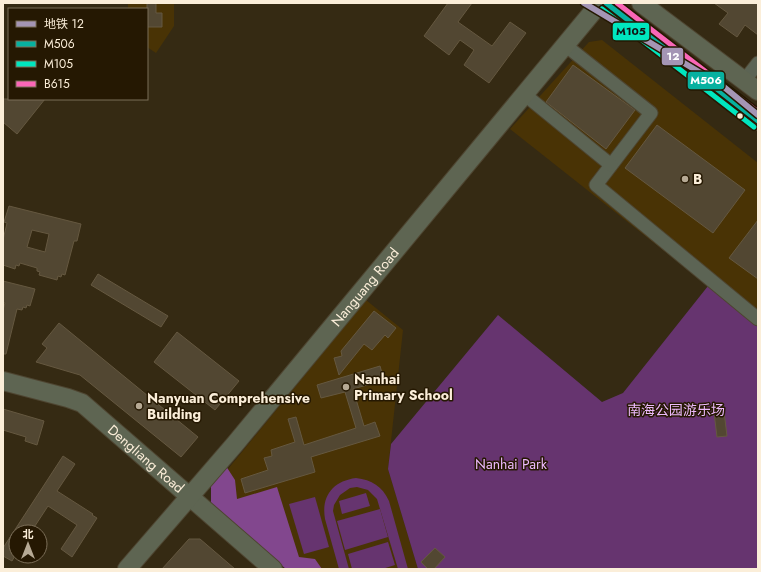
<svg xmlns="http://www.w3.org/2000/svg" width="761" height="572" font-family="Jost,'Noto Sans SC',sans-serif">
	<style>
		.built { fill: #493305 }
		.green { fill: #66346f }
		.forest { fill: #82478e }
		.building { fill: #524732; stroke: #655840; fill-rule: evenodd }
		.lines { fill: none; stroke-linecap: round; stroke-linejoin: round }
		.street-casing { stroke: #4e4531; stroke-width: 15 }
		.secondary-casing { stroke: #4e4531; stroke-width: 20 }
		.street { stroke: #5c6454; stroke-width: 13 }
		.secondary { stroke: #5e6552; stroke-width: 18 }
		.bus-1-casing { stroke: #251802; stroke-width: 8 }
		.bus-2-casing { stroke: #251802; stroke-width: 8 }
		.bus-3-casing { stroke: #251802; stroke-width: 8 }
		.bus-1 { stroke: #07b1a0; stroke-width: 5 }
		.bus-2 { stroke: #00e6bf; stroke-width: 5 }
		.bus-3 { stroke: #fa66b7; stroke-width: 5 }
		.metro-1-casing { stroke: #251802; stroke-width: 9 }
		.metro-1 { stroke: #a495b5; stroke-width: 6 }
		.bus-dot { fill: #fbeed9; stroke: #251802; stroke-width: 1.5 }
		.poi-dot { fill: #b6a994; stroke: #251802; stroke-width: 1.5 }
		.labels { text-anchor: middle; stroke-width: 3; stroke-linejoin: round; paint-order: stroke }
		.poi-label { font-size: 14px; font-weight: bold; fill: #fbeed9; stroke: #251802; text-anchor: start }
		.street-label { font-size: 14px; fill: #fbeed9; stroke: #251802 }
		.park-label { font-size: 14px; fill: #ecb9fb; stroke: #251802 }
		.line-badge { stroke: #251802; stroke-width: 1.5 }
		.badge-label { font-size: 11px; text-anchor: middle; font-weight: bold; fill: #fff }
		.pale-badge-label { font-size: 11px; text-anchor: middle; font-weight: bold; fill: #111 }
	</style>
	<rect width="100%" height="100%" fill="#352a13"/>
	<g class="built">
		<polygon points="128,3 174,3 174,26 156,53 147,47 147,9 128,9"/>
		<polygon points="602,40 758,163 758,325 510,129 589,42"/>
		<polygon points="366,300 403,330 388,469 418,569 298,569 219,480"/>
	</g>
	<g class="green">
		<polygon points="708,286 758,325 758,569 418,569 388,469 391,444 498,315 602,402 623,393"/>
		<path d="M 356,478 C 372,480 382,486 389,501 L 408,569 L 398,569 L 377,499 L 368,490 L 357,487 L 350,488 L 340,495 L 334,505 L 333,511 L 349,569 L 339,569 L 325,519 C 321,496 333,481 356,478 Z"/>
		<polygon points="366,493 370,506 342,514 339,501"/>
		<polygon points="315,497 329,547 304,554 289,504"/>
		<polygon points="380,509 388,537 345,550 337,521"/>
		<polygon points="388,542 395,565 382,569 352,569 348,554"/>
	</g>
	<polygon class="forest" points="226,466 235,480 237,499 277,487 299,557 315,559 322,569 286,569 211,506 211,486"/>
	<g class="building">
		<polygon points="147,3 156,3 156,13 162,13 162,27 147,27"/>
		<polygon points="448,3 472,3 458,22 492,46 510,22 526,33 489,83 464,65 474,50 460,40 449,55 424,36"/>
		<polygon points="714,3 758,3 758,35 745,25 737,37 719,24 728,13"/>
		<polygon points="573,65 635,110 606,149 546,102"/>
		<polygon points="3,99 45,99 17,134 3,122"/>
		<polygon points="657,125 745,190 713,233 625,168"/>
		<path d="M 9,206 L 81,224 L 77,241 L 74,241 L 65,275 L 62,274 L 61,277 L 58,276 L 57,280 L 39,275 L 40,272 L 37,271 L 37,268 L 20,263 L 19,266 L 16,265 L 15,269 L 3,265 L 3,240 L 7,223 L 4,222 ZM 32,230 L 49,234 L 45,252 L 27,247 Z"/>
		<polygon points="758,220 758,279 729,258"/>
		<polygon points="98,274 168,316 161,327 91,285"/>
		<polygon points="3,281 35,289 30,306 27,305 26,308 23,307 22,310 17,309 6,354 3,354 3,310 5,303 3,302"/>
		<polygon points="374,311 396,328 388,338 385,335 372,350 364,344 339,375 334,358 342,356 341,351"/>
		<polygon points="59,323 198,437 181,457 80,375 36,362 47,348 42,344"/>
		<polygon points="177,332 239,381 215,410 154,362"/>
		<polygon points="380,366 384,380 353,389 364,426 375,422 380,436 311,457 315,472 245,493 241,479 268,470 264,458 272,456 271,450 295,442 288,419 296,417 304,445 356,428 345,392 321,398 317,385"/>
		<polygon points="723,403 727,436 717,437 713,404"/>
		<polygon points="3,409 44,421 37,445 25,441 26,437 3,430"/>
		<polygon points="63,456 75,464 57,491 93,514 92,515 97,518 72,557 61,549 77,525 48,506 31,532 16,532 16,554 12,561 3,556 3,548"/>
		<polygon points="189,539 200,539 235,569 162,569"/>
		<polygon points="435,548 445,557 434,569 428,569 421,562"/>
	</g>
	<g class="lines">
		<defs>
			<g id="street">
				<polyline points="565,45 651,113 596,185 758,319"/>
				<polyline points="744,81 758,63"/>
				<polyline points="524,94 611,165"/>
			</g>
			<g id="secondary">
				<polyline points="606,3 758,121"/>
				<polyline points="641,3 758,91"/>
				<path id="s1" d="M 3,381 L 68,398 L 82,403 L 273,569"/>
				<path id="s2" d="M 127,569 L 235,444 L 600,3"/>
			</g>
		</defs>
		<use href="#street" class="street-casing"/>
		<use href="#secondary" class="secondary-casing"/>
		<use href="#street" class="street"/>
		<use href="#secondary" class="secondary"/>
		<defs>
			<polyline id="bus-1" points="606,3 758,121"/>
			<polyline id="bus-2" points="602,9 754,127"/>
			<polyline id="bus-3" points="617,3 758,112"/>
		</defs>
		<use href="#bus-1" class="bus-1-casing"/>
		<use href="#bus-2" class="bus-2-casing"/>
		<use href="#bus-3" class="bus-3-casing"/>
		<use href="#bus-1" class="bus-1"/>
		<use href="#bus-2" class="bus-2"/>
		<use href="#bus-3" class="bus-3"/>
		<defs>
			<polyline id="metro-1" points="584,3 724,87 758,115"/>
		</defs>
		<use href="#metro-1" class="metro-1-casing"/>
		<use href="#metro-1" class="metro-1"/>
	</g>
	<circle class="bus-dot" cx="740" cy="116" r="3.5"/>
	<g class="poi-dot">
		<circle cx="685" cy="179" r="4"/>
		<circle cx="346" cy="387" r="4"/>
		<circle cx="139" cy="406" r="4"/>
	</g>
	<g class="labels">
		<g class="poi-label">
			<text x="693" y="184">B</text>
			<text x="354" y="384">Nanhai<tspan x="354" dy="16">Primary School</tspan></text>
			<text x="147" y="403">Nanyuan Comprehensive<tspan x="147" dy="16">Building</tspan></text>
		</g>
		<g class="street-label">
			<text dy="5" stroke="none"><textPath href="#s2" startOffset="369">Nanguang Road</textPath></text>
			<text dy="5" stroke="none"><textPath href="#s1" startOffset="167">Dengliang Road</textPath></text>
		</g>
		<g class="park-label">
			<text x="676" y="415">南海公园游乐场</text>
			<text x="511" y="469">Nanhai Park</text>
		</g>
	</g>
	<g class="line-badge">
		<rect x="612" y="22" width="38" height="19" rx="4" fill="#00e6bf"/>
		<rect x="661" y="47" width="23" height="19" rx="4" fill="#a495b5"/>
		<rect x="687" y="71" width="38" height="19" rx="4" fill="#07b1a0"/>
	</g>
	<g class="badge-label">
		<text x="673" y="60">12</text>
		<text x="706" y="84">M506</text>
	</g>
	<g class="pale-badge-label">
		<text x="631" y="35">M105</text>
	</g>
	<rect width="761" height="572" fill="none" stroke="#fbeed9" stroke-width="8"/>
	<rect x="8" y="8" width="140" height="92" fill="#251802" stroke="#7b6e58"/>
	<rect x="16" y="21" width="20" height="6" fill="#a495b5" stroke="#7b6e58"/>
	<text x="44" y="28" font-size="12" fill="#fbeed9">地铁 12</text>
	<rect x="16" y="41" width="20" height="6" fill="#07b1a0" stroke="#7b6e58"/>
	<text x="44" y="48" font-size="12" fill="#fbeed9">M506</text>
	<rect x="16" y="61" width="20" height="6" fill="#00e6bf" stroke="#7b6e58"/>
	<text x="44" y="68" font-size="12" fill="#fbeed9">M105</text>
	<rect x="16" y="81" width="20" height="6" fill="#fa66b7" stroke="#7b6e58"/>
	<text x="44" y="88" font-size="12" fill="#fbeed9">B615</text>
	<g transform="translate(28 544)"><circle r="19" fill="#251802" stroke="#7b6e58"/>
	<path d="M0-3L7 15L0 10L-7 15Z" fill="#b6a994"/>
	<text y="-6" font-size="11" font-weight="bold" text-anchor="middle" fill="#fbeed9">北</text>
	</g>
</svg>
